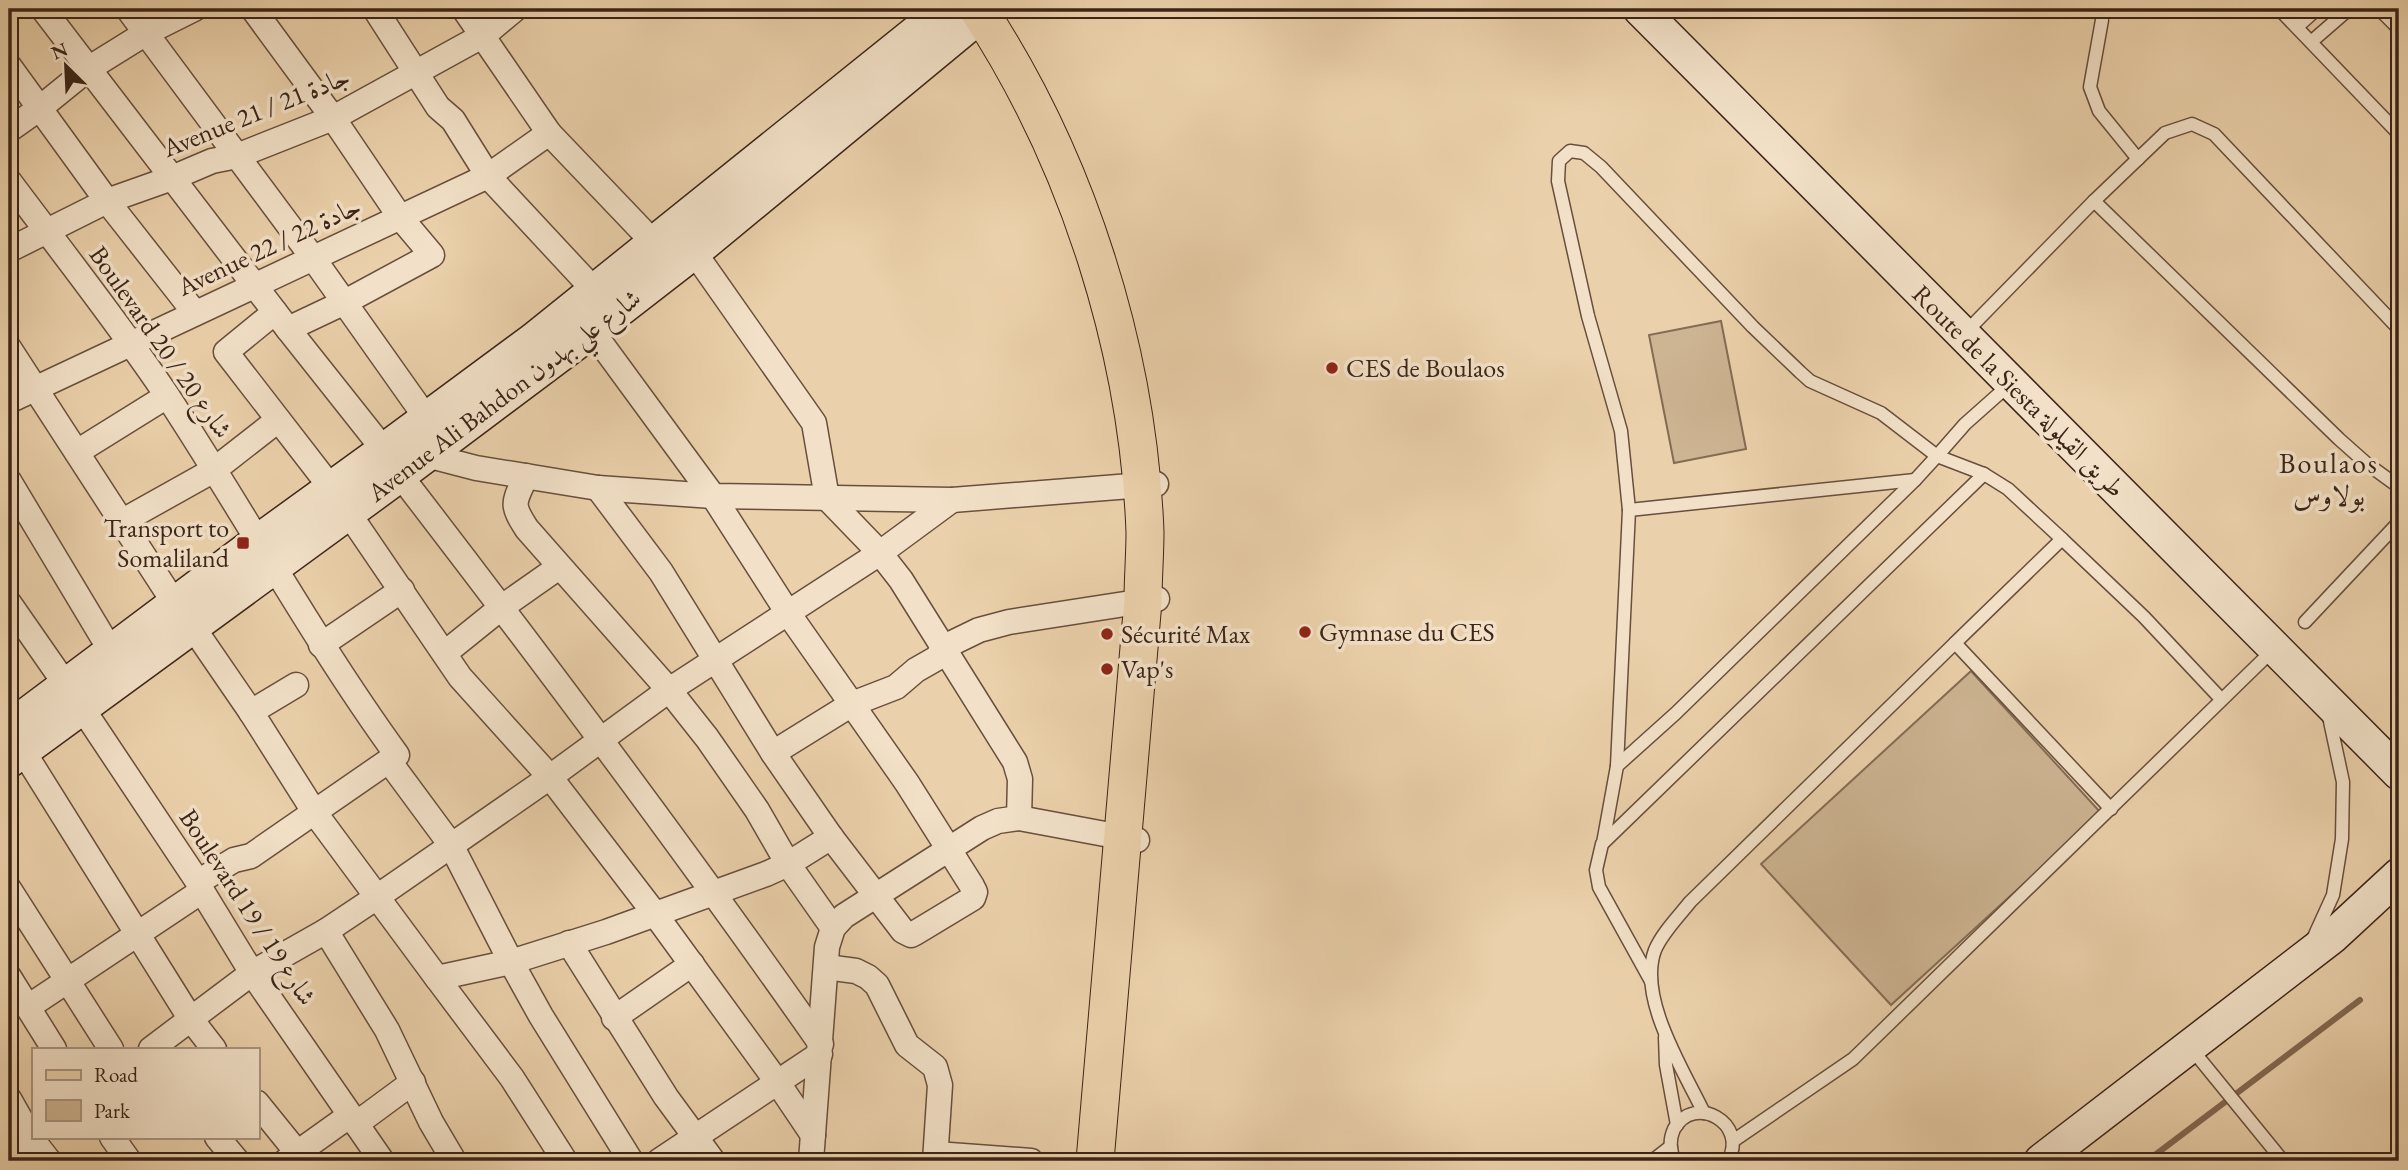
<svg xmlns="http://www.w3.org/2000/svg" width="2408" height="1170" font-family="'EB Garamond',Amiri,serif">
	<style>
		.green { fill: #cdb492; stroke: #846c55; stroke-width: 2 }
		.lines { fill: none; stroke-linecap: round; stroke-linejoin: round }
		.stream { stroke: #826852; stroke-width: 6 }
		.lane-casing { stroke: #684f3d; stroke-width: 15 }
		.street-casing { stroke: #684f3d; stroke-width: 27 }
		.secondary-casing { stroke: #3c2418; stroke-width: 36 }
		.primary-casing { stroke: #3c2418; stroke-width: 39 }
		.lane { stroke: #f2e1c8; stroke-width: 12 }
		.street { stroke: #f2e1c8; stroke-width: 24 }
		.secondary { stroke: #f2e1c8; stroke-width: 33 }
		.primary { stroke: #ebd1ab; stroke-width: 37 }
		.poi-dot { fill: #8f2418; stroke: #f2e1c8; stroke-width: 2.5 }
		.labels { text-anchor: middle; stroke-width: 7; stroke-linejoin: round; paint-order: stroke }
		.street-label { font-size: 26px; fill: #3c2418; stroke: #f2e1c8 }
		.poi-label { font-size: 26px; fill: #3c2418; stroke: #f2e1c8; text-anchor: start }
		.neighbourhood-label { font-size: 28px; letter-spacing: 2px; fill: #3c2418; stroke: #f2e1c8 }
	</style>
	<rect width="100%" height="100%" fill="#ebd1ab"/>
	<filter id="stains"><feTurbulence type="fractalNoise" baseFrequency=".00286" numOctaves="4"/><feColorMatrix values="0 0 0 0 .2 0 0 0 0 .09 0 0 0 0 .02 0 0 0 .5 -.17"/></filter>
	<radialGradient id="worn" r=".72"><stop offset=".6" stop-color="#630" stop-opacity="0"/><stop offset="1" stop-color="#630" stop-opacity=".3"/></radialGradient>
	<g class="green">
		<polygon points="1721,321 1746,449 1674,463 1649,335"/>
		<polygon points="1971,671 2101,813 1891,1005 1761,864"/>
	</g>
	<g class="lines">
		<polyline class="stream" points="2147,1161 2360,1000"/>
		<defs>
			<g id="lane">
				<polyline points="2279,9 2399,134"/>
				<polyline points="2379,9 2399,29"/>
				<polyline points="2102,20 2090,87 2099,111 2138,159"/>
				<polyline points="2297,27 2317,9"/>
				<polyline points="2311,42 2349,9"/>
				<polyline points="2094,201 2339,439 2366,463 2399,487"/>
				<polyline points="1963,335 2094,201 2165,133 2192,124 2214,134 2399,329"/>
				<polyline points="1629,510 1915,480"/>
				<polyline points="2305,622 2399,522"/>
				<polyline points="1955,643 2062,539 2144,617 2221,699"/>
				<polyline points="1617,766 1629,510 1621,431 1588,316 1558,181 1559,161 1570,151 1584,153 1601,167 1753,327 1800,372 1810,381 1881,413 1937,456 1965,424 2010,384"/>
				<polyline points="1603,843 1617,766 1676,713 1915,480 1937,456 1984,474"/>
				<polyline points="2313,939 2333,895 2342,839 2343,782 2328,712"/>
				<polyline points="1651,981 1599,887 1596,870 1602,844 1984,474 2008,489 2062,539"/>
				<polyline points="1665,1037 1666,1065 1677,1125"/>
				<polyline points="2190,1047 2283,1161"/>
				<path d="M 1704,1113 C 1684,1071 1637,998 1655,950 C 1662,933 1679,916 1690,902 L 1955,643 L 2111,809"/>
				<polyline points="1733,1141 1853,1059 2273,650"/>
				<polyline points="1652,1161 1670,1147"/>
				<path d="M 1675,1161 C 1670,1151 1669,1140 1674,1129 C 1694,1093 1749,1123 1728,1161"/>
			</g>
			<g id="street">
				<polyline points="43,9 288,329 384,450"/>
				<polyline points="128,9 313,258 427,419"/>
				<polyline points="253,9 333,118 400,217 432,255 345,302 288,329"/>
				<polyline points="375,9 438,107 453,120 488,176 595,291"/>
				<polyline points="464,9 549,133 654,243"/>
				<polyline points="9,66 107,201 195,313"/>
				<polyline points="9,130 40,108 88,69 146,33 194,9"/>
				<path d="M 9,181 C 62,252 117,321 166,394 C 245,514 313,639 397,755 L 251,856 L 234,860 L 198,882"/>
				<polyline points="9,250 107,201 172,178 212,161 237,156 333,118 484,35 515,9"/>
				<polyline points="694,252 814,423 827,498 880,553 901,580 1015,762 1020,779 1019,818"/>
				<polyline points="275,312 226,352 332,489 460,677 550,777 655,914 778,1083 813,1135"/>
				<polyline points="592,331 713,496 788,613 907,783 972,886 975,892 973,898 915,933 911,935 903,931 831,837 773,753 661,572 598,488"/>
				<polyline points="9,348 175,604"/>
				<polyline points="9,401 488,176 549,133"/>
				<polyline points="77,452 167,396"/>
				<polyline points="426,455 476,468 598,488 713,496 952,500 1156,484"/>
				<path d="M 400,475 C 544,662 685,850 821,1044"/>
				<path d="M 526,476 C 514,503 510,503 527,529 L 669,690 L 707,738 L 757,810 L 788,864 L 833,928"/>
				<polyline points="9,481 111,651"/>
				<polyline points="121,522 214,470 278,420"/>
				<polyline points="9,603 82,708 198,882 202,891 252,973 382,1161"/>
				<polyline points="192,626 251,712 315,813 437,978 511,962 606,932 766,874 788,864 831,837"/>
				<polyline points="321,645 402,590"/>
				<polyline points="445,653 502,607 559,567"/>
				<polyline points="251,712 296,685"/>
				<polyline points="23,751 190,1018 214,1049"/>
				<polyline points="773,753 852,704 896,687 916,670 937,658 944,647 979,630 1009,622 1157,599"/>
				<polyline points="389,761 451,845 511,962 541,1016 631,1161"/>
				<polyline points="9,889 111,1049"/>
				<polyline points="326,931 387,1030 431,1122 454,1161"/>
				<polyline points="569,943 666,1097 713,1161"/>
				<polyline points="826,967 856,971 868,977 877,985 907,1045 935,1067 940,1085 935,1161"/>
				<polyline points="9,977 54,1049"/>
				<polyline points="437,978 512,1078 565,1161"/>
				<polyline points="28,1007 202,891"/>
				<polyline points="614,1018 692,964"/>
				<polyline points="151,1049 252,973 326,931 377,897 550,777 669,690 880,553 952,500"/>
				<polyline points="9,1099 31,1138 49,1161"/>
				<polyline points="257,1103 304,1161"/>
				<polyline points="356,1124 413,1082"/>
				<polyline points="112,1137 129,1161"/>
				<polyline points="217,1137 237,1161"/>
				<polyline points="9,1154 33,1137"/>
				<polyline points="936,1154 1031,1161"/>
				<polyline points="286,1161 349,1116"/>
				<polyline points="659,1161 820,1054"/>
				<polyline points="811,1161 827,947 833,928 844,916 982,828 998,821 1019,818 1137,840"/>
			</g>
			<g id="secondary">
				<polyline points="1640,9 2399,773"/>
				<polyline points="9,728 257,542 384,450 533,340 945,9"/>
				<polyline points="9,761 400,475 592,331 694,252 982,14 981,9"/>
				<polyline points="2041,1161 2332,937 2399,875"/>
			</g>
			<path id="primary" d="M 978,9 C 1078,161 1138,350 1145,532 C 1145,555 1143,578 1143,601 L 1095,1161"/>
		</defs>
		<use href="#lane" class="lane-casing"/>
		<use href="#street" class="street-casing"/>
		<use href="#secondary" class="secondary-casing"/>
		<use href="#primary" class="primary-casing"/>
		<use href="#lane" class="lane"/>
		<use href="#street" class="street"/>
		<use href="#secondary" class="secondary"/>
		<use href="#primary" class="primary"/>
	</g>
	<g class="poi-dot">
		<circle cx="1332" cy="368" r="7"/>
		<rect x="236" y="536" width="14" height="14" rx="3.5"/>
		<circle cx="1305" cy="632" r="7"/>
		<circle cx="1107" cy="634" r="7"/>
		<circle cx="1107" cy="669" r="7"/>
	</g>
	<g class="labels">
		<g class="street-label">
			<text transform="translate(256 112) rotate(-22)" y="9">Avenue 21 / جادة 21</text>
			<text transform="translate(269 246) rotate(-25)" y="9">Avenue 22 / جادة 22</text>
			<text transform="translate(161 342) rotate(55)" y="9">Boulevard 20 / شارع 20</text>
			<text transform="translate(2019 391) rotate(45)" y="9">Route de la Siesta طريق القيلولة</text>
			<text transform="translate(504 395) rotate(-37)" y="9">Avenue Ali Bahdon شارع علي بهدون</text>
			<text transform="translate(248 907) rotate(57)" y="9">Boulevard 19 / شارع 19</text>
		</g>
		<g class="poi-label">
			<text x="1346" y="377">CES de Boulaos</text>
			<text x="229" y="537" text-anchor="end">Transport to<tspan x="229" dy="30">Somaliland</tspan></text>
			<text x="1319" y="641">Gymnase du CES</text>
			<text x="1121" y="643">Sécurité Max</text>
			<text x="1121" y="678">Vap's</text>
		</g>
		<g class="neighbourhood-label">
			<text x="2329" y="473">Boulaos<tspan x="2329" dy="32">بولاوس</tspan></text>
		</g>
	</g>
	<rect width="2408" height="1170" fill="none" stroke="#ebd1ab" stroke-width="35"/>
	<rect x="10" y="10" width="2387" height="1149" fill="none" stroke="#3c2418" stroke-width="3.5"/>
	<rect x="18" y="18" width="2373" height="1135" fill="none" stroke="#3c2418" stroke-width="2"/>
	<rect x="32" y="1048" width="228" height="91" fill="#f2e1c8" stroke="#a99582" stroke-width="2"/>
	<rect x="46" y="1070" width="35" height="10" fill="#ebd1ab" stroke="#a99582" stroke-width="2"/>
	<text x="94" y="1082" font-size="21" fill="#3c2418">Road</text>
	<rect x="46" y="1100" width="35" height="21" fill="#cdb492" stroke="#a99582" stroke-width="2"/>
	<text x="94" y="1118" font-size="21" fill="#3c2418">Park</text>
	<g transform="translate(66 66) rotate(336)" stroke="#f2e1c8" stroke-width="5" paint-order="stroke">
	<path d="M0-5L12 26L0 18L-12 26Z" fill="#3c2418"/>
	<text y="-10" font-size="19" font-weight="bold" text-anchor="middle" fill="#3c2418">N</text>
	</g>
	<rect width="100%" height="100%" filter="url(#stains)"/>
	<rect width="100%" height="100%" fill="url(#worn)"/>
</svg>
